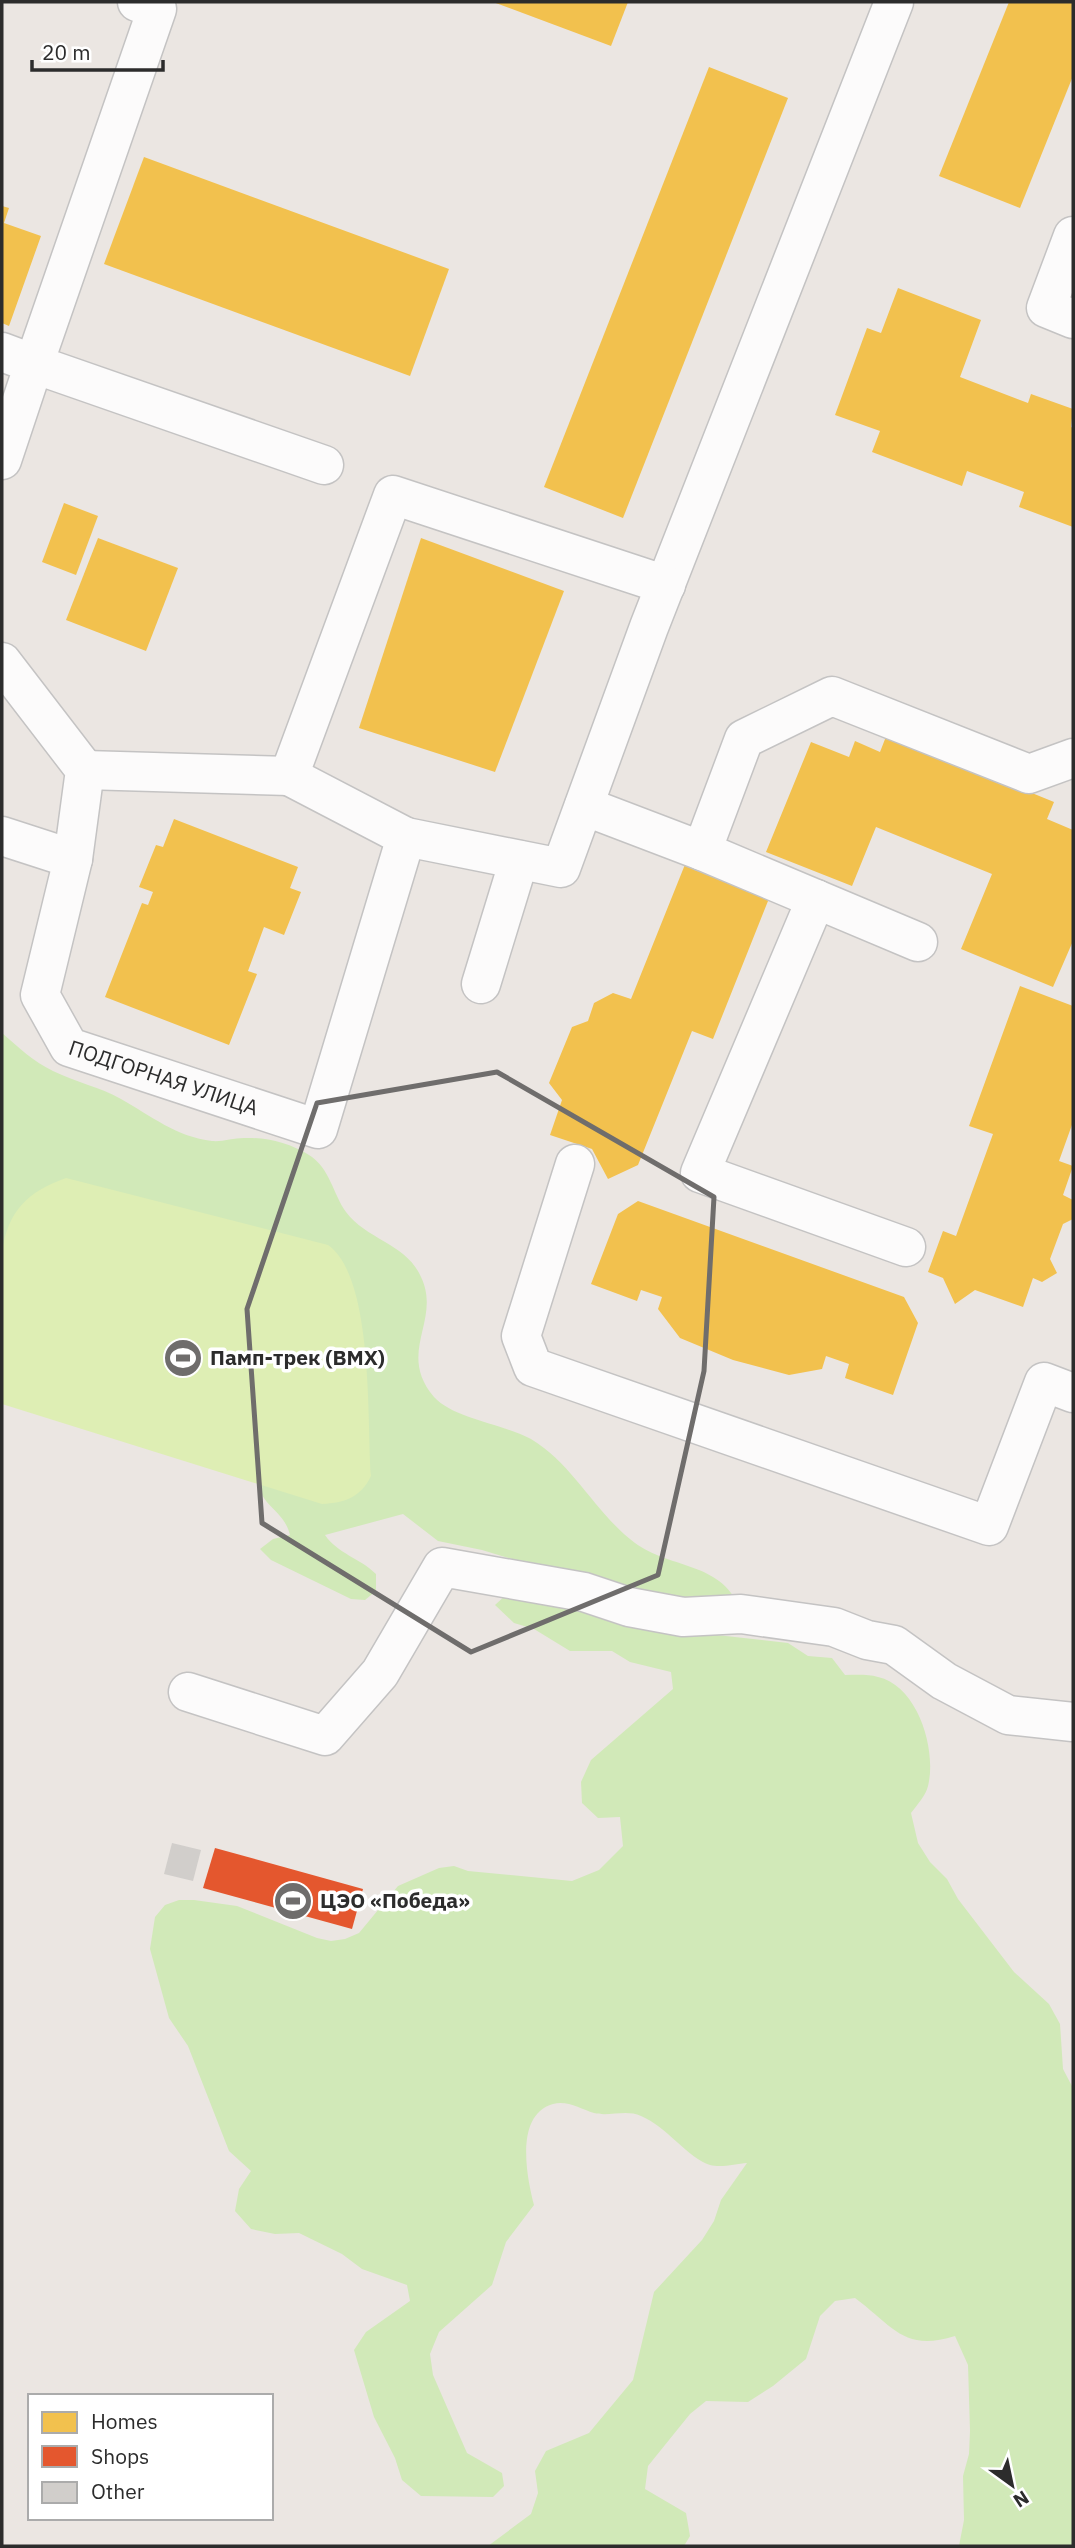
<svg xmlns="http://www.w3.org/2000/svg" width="1075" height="2548" font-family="'IBM Plex Sans',sans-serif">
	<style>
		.green { fill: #d1e9b8 }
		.pitch { fill: #deeeb4 }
		.homes { fill: #f2c14e }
		.shops { fill: #e4572e }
		.building { fill: #d1cecb }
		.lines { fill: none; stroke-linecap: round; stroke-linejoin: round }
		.minor-casing { stroke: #c4c3c3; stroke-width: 41 }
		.minor { stroke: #fcfbfb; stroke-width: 38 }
		.marked { fill: none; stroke: #6f6d6c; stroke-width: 5; stroke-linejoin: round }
		.labels { text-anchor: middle; stroke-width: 7; stroke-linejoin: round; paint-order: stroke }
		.street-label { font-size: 21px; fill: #2c2c2c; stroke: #fff }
		.poi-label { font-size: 21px; font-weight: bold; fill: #2c2c2c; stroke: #fff; text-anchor: start }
	</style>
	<rect width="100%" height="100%" fill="#ebe6e2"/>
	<g class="green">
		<path d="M 2,1033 C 18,1047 34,1062 53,1071 C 75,1082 100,1087 121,1099 C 151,1116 177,1137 212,1141 C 222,1142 233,1138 244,1138 C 266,1137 290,1143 309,1155 C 330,1168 333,1194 346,1212 C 367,1240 407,1244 421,1277 C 442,1321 396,1352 434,1397 C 454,1419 504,1424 531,1439 C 574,1465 595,1513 635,1543 C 669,1568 716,1562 737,1602 L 694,1608 L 668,1594 L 638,1597 L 482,1550 L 438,1541 L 403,1514 L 325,1535 C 338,1554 360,1558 376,1574 L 376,1591 L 365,1600 L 351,1599 L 271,1560 L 260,1549 L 273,1539 L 290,1535 C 283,1507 259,1509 255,1472 L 2,1367 Z"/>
		<path d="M 507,1594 L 708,1634 L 788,1643 L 808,1656 L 832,1658 L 845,1675 C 856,1675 868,1674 878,1677 C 918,1686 937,1750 928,1786 C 926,1795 917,1805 911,1813 L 918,1843 L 930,1862 L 947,1879 L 958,1899 L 1014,1972 L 1049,2004 L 1060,2024 L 1063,2069 L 1073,2088 L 1073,2546 L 959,2546 L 964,2520 L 963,2476 L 969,2454 L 970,2431 L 968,2365 L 955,2336 C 904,2352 894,2327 855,2298 L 835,2301 L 820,2316 L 806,2359 L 773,2386 L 748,2402 L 706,2401 L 690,2414 L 648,2466 L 645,2489 L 686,2513 L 690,2536 L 684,2546 L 488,2546 L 531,2514 L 538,2493 L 535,2471 L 546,2451 L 589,2433 L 633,2380 L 654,2292 L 702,2240 L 714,2221 L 721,2200 L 747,2163 C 736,2164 721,2168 710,2165 C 689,2159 666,2126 641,2116 C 626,2109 609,2117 594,2113 C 581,2109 567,2100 553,2104 C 514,2115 527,2178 534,2205 L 506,2242 L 492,2285 L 439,2332 L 430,2354 L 433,2375 L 467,2453 L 502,2473 L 504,2486 L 493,2497 L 421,2496 L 402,2480 L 395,2458 L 374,2417 L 354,2350 L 366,2332 L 410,2301 L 407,2285 L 362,2269 L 342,2254 L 299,2233 L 275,2234 L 251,2229 L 235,2211 L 239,2189 L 251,2171 L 229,2151 L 188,2046 L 169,2018 L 150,1949 L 155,1917 L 165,1905 L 179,1900 L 194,1900 L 237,1906 L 317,1938 L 331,1941 L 345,1939 L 359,1933 L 398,1886 L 439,1868 L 454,1866 L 468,1871 L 572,1881 L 599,1870 L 623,1846 L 620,1817 L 598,1818 L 582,1803 L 581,1782 L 591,1760 L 673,1689 L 671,1672 L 630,1662 L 612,1651 L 570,1651 L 534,1629 L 514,1623 L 495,1605 Z"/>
	</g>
	<path class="pitch" d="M 66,1178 L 328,1245 C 374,1277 367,1422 371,1476 C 361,1497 345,1503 322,1504 L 2,1404 L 2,1252 C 8,1211 27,1192 66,1178 Z"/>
	<g class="homes">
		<polygon points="493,2 628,2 611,46"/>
		<polygon points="1009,2 1073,2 1073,76 1020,208 939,176"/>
		<polygon points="709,67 788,98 623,518 544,487"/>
		<polygon points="144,157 449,269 410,376 104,264"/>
		<polygon points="2,206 9,208 4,223 41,236 9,326 2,323"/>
		<polygon points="898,288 981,320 960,377 1028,403 1031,394 1073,409 1071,427 1073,428 1073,527 1019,507 1024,492 967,471 962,486 872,452 880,431 835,415 867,328 881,333"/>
		<polygon points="64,503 98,516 76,575 42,562"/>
		<polygon points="98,538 178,568 146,651 66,620"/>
		<polygon points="421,538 564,591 495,772 359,728"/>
		<polygon points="887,734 1054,802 1047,819 1073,830 1073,941 1053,987 961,949 992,874 876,827 852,886 766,852 811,742 849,757 855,741 880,752"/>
		<polygon points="174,819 298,867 290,888 301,892 284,935 264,927 248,971 257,974 229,1045 105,997 142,903 148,905 153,892 139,887 156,845 163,847"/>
		<polygon points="686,862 770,896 713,1039 692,1031 638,1165 608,1179 592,1149 550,1135 562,1100 549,1083 572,1027 588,1021 594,1003 613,993 631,999"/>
		<polygon points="1020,986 1073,1006 1073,1122 1059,1161 1073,1166 1063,1195 1073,1200 1073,1219 1063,1224 1050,1259 1057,1273 1042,1282 1033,1278 1023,1307 975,1290 955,1304 943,1278 928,1272 943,1231 956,1236 993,1134 969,1126"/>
		<polygon points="638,1201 904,1297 918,1323 893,1395 845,1378 849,1364 826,1356 822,1369 789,1375 733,1360 680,1338 658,1309 662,1297 641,1290 637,1301 591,1284 618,1214"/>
	</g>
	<polygon class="shops" points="215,1848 363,1889 352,1929 203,1888"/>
	<polygon class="building" points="172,1843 201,1850 193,1881 164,1874"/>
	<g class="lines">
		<defs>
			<g id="minor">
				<polyline points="137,2 157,9 34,364 324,465"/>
				<polyline points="1073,236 1046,308 1073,319"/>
				<polyline points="2,352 34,364 2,460"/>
				<path id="s1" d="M 2,662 L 85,770 L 73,859 L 40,995 L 69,1047 L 318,1129 L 406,837 L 561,868 L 649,627 L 894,2"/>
				<polyline points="85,770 289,776"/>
				<polyline points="584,806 702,851"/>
				<polyline points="2,836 73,859"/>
				<polyline points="406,837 289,776 393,495 666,585"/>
				<polyline points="816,899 700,1173 906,1247"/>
				<polyline points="918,942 702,851 744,739 832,696 1029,774 1073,758"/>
				<polyline points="481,984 519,860"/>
				<polyline points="575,1164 521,1336 533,1367 989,1526 1044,1382 1073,1393"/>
				<polyline points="188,1692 325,1736 380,1673 442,1567 584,1592 629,1607 683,1617 741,1614 834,1627 867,1640 894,1645 944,1681 1008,1715 1073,1722"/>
			</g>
		</defs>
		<use href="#minor" class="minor-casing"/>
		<use href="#minor" class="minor"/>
	</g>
	<path class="marked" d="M 497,1072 L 714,1197 L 704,1371 L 658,1575 L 471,1652 L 262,1523 L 247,1309 L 317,1103 Z"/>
	<defs>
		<symbol id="stadium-disc" viewBox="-11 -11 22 22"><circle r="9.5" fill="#6f6d6c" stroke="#fff"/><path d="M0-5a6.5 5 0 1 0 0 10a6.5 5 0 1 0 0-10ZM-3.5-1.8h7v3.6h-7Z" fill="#fff"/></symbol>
	</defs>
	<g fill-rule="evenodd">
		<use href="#stadium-disc" x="161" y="1336" width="44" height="44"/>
		<use href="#stadium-disc" x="271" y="1879" width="44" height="44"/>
	</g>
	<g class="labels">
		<g class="street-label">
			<text dy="7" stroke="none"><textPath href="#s1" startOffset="525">ПОДГОРНАЯ УЛИЦА</textPath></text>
		</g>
		<g class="poi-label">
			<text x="210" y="1365">Памп-трек (BMX)</text>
			<text x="320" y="1908">ЦЭО «Победа»</text>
		</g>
	</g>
	<rect width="1075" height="2548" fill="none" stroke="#2c2c2c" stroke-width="7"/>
	<rect x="28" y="2394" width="245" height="126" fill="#ffffff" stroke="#ababab" stroke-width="2"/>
	<rect x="42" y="2412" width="35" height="21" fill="#f2c14e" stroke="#ababab" stroke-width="2"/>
	<text x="91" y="2429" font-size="21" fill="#2c2c2c">Homes</text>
	<rect x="42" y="2446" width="35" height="21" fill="#e4572e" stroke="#ababab" stroke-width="2"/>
	<text x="91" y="2464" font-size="21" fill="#2c2c2c">Shops</text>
	<rect x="42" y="2482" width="35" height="21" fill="#d1cecb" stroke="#ababab" stroke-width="2"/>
	<text x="91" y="2499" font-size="21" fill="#2c2c2c">Other</text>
	<g transform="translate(1012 2485) rotate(147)" stroke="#ffffff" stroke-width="5" paint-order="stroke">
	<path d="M0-5L12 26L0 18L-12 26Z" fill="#2c2c2c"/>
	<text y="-10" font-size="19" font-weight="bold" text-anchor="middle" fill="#2c2c2c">N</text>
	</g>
	<path d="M32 60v10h131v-10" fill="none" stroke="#2c2c2c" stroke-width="3.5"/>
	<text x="42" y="60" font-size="21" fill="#2c2c2c" stroke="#ffffff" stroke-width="5" paint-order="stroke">20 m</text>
</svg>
